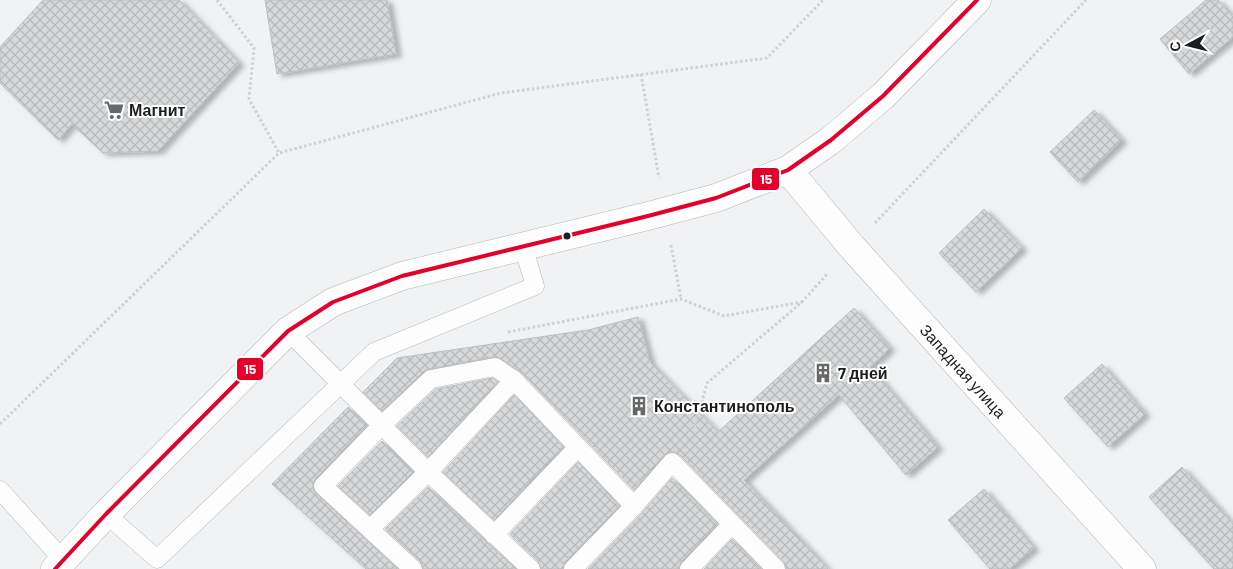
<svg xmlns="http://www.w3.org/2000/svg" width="1233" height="569" font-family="Barlow,sans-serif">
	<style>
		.building { fill: url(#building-cross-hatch); stroke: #bcbebf; filter: url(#shadow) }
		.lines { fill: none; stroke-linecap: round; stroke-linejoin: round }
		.lane-casing { stroke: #b5b7b8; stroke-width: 19 }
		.street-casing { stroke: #b5b7b8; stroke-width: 29 }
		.secondary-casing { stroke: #b5b7b8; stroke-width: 29 }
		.path { stroke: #d1d1d2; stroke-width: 3; stroke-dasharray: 2.5 2.5; stroke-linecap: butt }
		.lane { stroke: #fdfdfd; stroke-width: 18 }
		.street { stroke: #fdfdfd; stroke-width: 28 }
		.secondary { stroke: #fdfdfd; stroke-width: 28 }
		.bus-1-casing { stroke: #fff; stroke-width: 8 }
		.bus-1 { stroke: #e4002b; stroke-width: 4 }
		.bus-dot { fill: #1c1d1e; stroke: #fff; stroke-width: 2 }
		.labels { text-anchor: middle; stroke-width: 4; stroke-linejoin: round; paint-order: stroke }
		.poi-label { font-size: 16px; font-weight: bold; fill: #1c1d1e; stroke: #fff; text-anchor: start }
		.street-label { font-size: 16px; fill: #1c1d1e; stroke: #fff }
		.line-badge { stroke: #fff; stroke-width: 2 }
		.badge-label { font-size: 14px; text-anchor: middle; font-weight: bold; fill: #fff }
	</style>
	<defs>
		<pattern id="building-cross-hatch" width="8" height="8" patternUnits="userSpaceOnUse" patternTransform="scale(1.25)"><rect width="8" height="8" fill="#d6d8d9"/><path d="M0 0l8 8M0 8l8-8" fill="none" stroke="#b7b9ba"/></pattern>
		<filter id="shadow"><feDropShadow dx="5.5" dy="3" stdDeviation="2.5" flood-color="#0004"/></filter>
	</defs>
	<rect width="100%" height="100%" fill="#f0f2f4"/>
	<g class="building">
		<polygon points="43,0 179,0 239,63 158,151 103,153 72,124 58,140 0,83 0,47"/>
		<polygon points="265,0 387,0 396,54 277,74"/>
		<polygon points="1206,0 1218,0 1233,17 1233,37 1189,74 1160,39"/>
		<polygon points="1094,110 1122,140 1078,182 1050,152"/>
		<polygon points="984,209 1022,248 976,292 939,253"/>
		<polygon points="854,308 890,348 870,367 938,447 906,475 839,395 744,480 828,569 786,569 784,562 680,455 675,452 669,452 664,455 634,490 522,373 500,358 493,357 429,369 424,371 382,411 363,392 397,358 588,330 638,317 650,362 718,432"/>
		<polygon points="1102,364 1145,414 1108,447 1064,398"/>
		<polygon points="493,378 498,382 428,457 397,426 436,389"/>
		<polygon points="514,395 563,447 494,520 443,472"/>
		<polygon points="348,407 367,425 315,479 313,484 313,490 397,569 366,569 272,484"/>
		<polygon points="382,441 413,472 370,515 338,486"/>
		<polygon points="578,462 619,506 565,562 563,569 541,569 538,561 510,534"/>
		<polygon points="1182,467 1233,524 1233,569 1214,569 1149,497"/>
		<polygon points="672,478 717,524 681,562 679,569 588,569 642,513"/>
		<polygon points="428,487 487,543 516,569 423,569 420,561 385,529"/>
		<polygon points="984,489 1034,548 1009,569 990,569 948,520"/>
		<polygon points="732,539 761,569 704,569"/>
	</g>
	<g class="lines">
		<defs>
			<g id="lane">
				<polyline points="288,331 428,472 514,380 634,506 672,462 776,569"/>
				<polyline points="0,490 63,560"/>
				<polyline points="106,514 157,559 374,352 535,286 523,246"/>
				<polyline points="370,529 428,472 531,569"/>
				<polyline points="494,535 578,447"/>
				<polyline points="413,569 323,486 382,425 431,379 495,367 514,380"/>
				<polyline points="573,569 634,506"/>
				<polyline points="689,569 732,524"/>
			</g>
			<polyline id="street" points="788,170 852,247 1142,569"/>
			<polyline id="secondary" points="55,569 106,514 288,331 333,302 402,276 648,216 716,198 788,170 831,140 883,96 977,0"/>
		</defs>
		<use href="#lane" class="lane-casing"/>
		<use href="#street" class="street-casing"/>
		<use href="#secondary" class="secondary-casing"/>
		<g class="path">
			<polyline points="217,0 254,48 249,99 279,153"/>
			<polyline points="641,74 659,178"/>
			<polyline points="875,223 1086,0"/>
			<polyline points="671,245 681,299"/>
			<polyline points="508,332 681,299 724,316 802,302"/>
			<polyline points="0,424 279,153 501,93 767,58 823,0"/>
			<polyline points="695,427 707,383 802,302 828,273"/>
		</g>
		<use href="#lane" class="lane"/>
		<use href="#street" class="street"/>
		<use href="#secondary" class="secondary"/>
		<defs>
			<polyline id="bus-1" points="55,569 106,514 288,331 333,302 402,276 648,216 716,198 788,170 831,140 883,96 977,0"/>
		</defs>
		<use href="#bus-1" class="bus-1-casing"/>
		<use href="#bus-1" class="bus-1"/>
	</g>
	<defs>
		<symbol id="supermarket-bare" viewBox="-9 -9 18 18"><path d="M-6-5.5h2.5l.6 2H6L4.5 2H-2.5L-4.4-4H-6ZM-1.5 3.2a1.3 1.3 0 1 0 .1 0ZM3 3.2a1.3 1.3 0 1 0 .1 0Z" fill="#666869" stroke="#fff" stroke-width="2.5" paint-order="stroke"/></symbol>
		<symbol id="building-bare" viewBox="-9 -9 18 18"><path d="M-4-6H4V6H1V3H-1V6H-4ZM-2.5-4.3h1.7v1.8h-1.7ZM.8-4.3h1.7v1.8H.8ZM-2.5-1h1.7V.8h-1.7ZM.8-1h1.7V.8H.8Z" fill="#666869" stroke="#fff" stroke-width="2.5" paint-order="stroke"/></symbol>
	</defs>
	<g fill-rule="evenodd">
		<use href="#supermarket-bare" x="100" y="96" width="28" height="28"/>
		<use href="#building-bare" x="809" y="359" width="28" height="28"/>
		<use href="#building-bare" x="625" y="392" width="28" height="28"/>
	</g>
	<circle class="bus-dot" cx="567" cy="236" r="4.5"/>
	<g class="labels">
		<g class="poi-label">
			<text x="129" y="116">Магнит</text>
			<text x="838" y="379">7 дней</text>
			<text x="654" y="412">Константинополь</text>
		</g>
		<g class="street-label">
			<text transform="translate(963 371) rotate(48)" y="6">Западная улица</text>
		</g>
	</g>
	<g class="line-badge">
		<rect x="751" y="167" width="29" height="24" rx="5" fill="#e4002b"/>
		<rect x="236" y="357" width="28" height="24" rx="5" fill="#e4002b"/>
	</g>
	<g class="badge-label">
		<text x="766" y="184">15</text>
		<text x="250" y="374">15</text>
	</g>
	<g transform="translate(1188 45) rotate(263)" stroke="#ffffff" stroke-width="4" paint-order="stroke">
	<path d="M0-4L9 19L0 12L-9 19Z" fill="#1c1d1e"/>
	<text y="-8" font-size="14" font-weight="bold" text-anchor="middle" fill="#1c1d1e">С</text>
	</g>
</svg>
